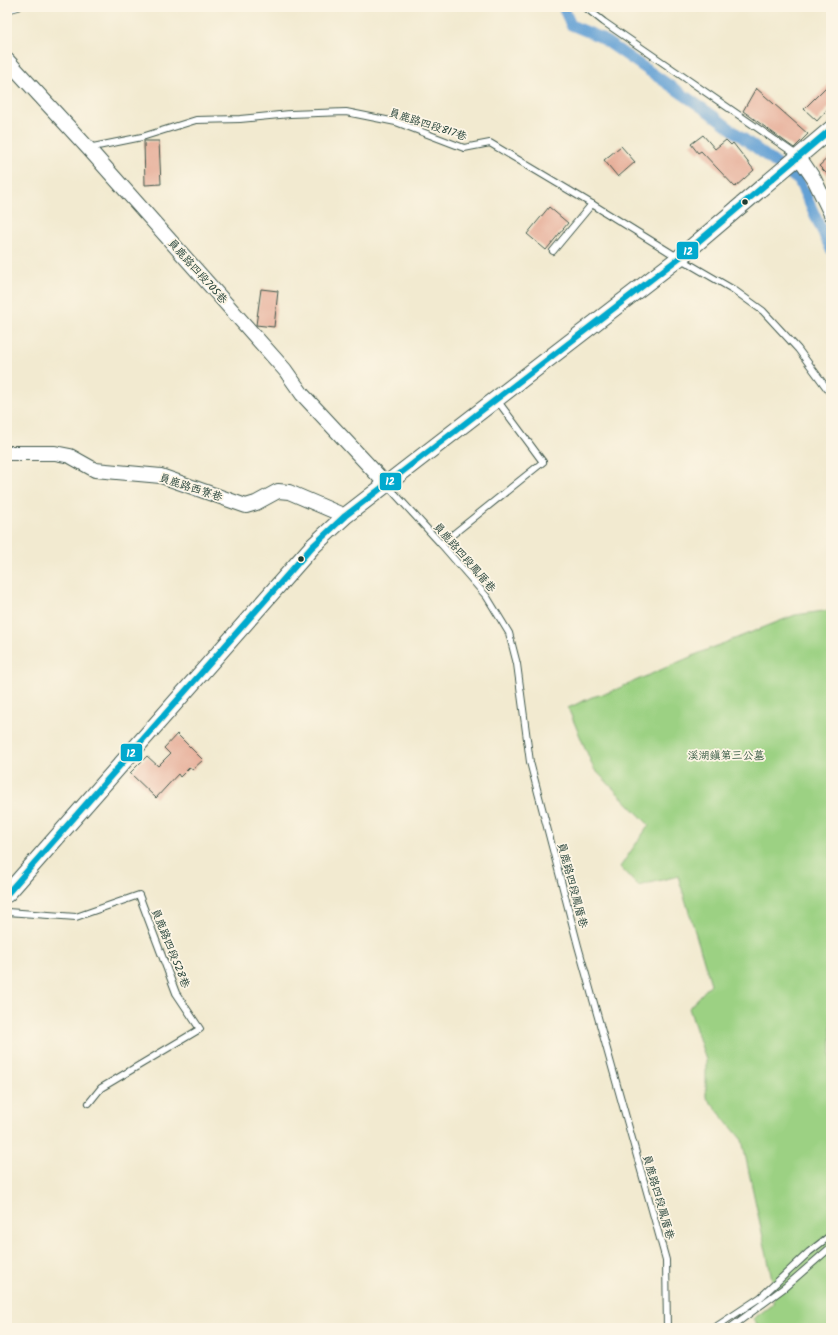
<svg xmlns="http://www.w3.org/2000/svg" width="838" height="1335" font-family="Kalam,'LXGW WenKai TC',sans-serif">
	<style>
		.green { fill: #9cd183; stroke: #5e875c }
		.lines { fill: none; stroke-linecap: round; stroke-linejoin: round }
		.canal { stroke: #64a0d4; stroke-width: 11 }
		.building { fill: #e7b09b }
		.service-casing { stroke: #3f574b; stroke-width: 8 }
		.tertiary-casing { stroke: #3f574b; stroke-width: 16 }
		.secondary-casing { stroke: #3f574b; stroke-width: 18 }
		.service { stroke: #fff; stroke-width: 6 }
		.tertiary { stroke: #fff; stroke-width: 14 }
		.secondary { stroke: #fff; stroke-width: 16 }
		.bus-1-casing { stroke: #fcf5e5; stroke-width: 9 }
		.bus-1 { stroke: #00a9ce; stroke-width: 6 }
		.bus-dot { fill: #1f3d34; stroke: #fcf5e5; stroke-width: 1.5 }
		.labels { text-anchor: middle; stroke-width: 3.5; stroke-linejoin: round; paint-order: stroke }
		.street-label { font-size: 11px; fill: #1f3d34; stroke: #fcf5e5 }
		.park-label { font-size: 11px; fill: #385b44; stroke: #fcf5e5 }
		.line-badge { stroke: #fcf5e5; stroke-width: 1.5 }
		.badge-label { font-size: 11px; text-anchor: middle; font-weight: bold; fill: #fff }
	</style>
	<rect width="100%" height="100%" fill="#fcf5e5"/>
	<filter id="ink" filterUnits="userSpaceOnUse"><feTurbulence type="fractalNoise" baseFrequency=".025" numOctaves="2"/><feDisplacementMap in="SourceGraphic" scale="8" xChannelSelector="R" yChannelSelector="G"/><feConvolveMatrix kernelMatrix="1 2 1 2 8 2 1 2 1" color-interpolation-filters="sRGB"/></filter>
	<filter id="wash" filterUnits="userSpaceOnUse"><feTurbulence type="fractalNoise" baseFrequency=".012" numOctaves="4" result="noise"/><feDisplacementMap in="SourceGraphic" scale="16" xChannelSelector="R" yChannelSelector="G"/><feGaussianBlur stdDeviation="0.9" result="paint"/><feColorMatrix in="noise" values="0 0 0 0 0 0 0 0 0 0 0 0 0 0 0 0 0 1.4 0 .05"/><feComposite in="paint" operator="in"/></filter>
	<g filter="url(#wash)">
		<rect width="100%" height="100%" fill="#f2ead0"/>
		<polygon class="green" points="831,610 831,1328 759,1328 753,1319 773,1304 774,1288 742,1140 706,1097 706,1060 689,1008 711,984 678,876 638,886 620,867 649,825 594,769 568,708 592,697 610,692 704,651 795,615"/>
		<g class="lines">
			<polyline class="canal" points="563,7 571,25 600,37 714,116 799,181 831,250"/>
		</g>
		<g id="blocks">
			<g class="building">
				<polygon points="831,82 831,105 817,121 804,109"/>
				<polygon points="756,88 808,134 794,148 743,111"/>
				<polygon points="703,135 715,149 726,140 731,145 733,143 754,170 735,187 701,151 698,153 691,144"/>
				<polygon points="144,141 159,141 161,184 145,185"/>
				<polygon points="621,146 635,162 618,177 604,160"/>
				<polygon points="831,155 831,178 819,166"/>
				<polygon points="549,207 568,223 546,250 527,234"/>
				<polygon points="261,289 278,291 274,327 256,325"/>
				<polygon points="177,734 203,760 192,770 190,767 180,777 178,774 156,798 130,773 147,756 158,766 170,754 164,748"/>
			</g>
		</g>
	</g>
	<g filter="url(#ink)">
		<use href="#blocks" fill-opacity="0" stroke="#3f574b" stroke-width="1"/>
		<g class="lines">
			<defs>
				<g id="service">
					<polyline points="585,7 604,22 798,156"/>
					<polyline points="7,10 18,7"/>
					<polyline points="88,148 142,137 196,120 240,119 290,114 346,112 396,122 464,148 490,143 592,204 553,251"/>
					<polyline points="592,204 679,258 734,290 763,311 798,349 831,394"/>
					<polyline points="386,484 441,544 487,597 509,633 517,664 530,762 578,946 666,1260 667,1328"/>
					<polyline points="441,544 543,462 497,400"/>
					<polyline points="7,912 76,917 139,895 176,993 200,1029 101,1088 89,1103"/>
					<polyline points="714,1328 761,1297 809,1252 831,1235"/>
					<polyline points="730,1328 784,1288 831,1247"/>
				</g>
				<g id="tertiary">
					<polyline points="7,60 88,148 285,370 302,394 386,484"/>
					<polyline points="799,157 814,179 831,214"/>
					<polyline points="7,453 55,453 70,456 95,470 161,476 246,506 256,503 278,491 289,492 345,516"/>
				</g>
				<polyline id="secondary" points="7,894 312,547 345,516 679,258 831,129"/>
			</defs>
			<use href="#service" class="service-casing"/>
			<use href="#tertiary" class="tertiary-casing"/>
			<use href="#secondary" class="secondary-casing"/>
			<use href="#service" class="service"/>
			<use href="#tertiary" class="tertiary"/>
			<use href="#secondary" class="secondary"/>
			<defs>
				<polyline id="bus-1" points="7,894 312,547 345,516 679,258 831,129"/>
			</defs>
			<use href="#bus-1" class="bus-1-casing"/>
			<use href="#bus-1" class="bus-1"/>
		</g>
	</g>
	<g class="bus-dot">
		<circle cx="745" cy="202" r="3.5"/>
		<circle cx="301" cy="559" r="3.5"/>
	</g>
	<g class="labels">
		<g class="street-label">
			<text transform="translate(428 124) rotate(18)" y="4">員鹿路四段817巷</text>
			<text transform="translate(198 271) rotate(48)" y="4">員鹿路四段705巷</text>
			<text transform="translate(191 487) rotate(18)" y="4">員鹿路西寮巷</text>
			<text transform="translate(465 557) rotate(49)" y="4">員鹿路四段鳳厝巷</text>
			<text transform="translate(573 885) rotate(75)" y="4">員鹿路四段鳳厝巷</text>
			<text transform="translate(171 948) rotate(68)" y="4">員鹿路四段528巷</text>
			<text transform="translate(659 1197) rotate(74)" y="4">員鹿路四段鳳厝巷</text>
		</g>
		<g class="park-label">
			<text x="726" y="759">溪湖鎮第三公墓</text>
		</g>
	</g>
	<g class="line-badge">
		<rect x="676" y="241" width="23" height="19" rx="4" fill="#00a9ce"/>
		<rect x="379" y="472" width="23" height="19" rx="4" fill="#00a9ce"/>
		<rect x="120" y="743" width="23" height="19" rx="4" fill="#00a9ce"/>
	</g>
	<g class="badge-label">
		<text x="688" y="255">12</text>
		<text x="390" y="485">12</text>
		<text x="131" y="757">12</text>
	</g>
	<rect width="838" height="1335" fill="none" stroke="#fcf5e5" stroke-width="24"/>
</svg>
